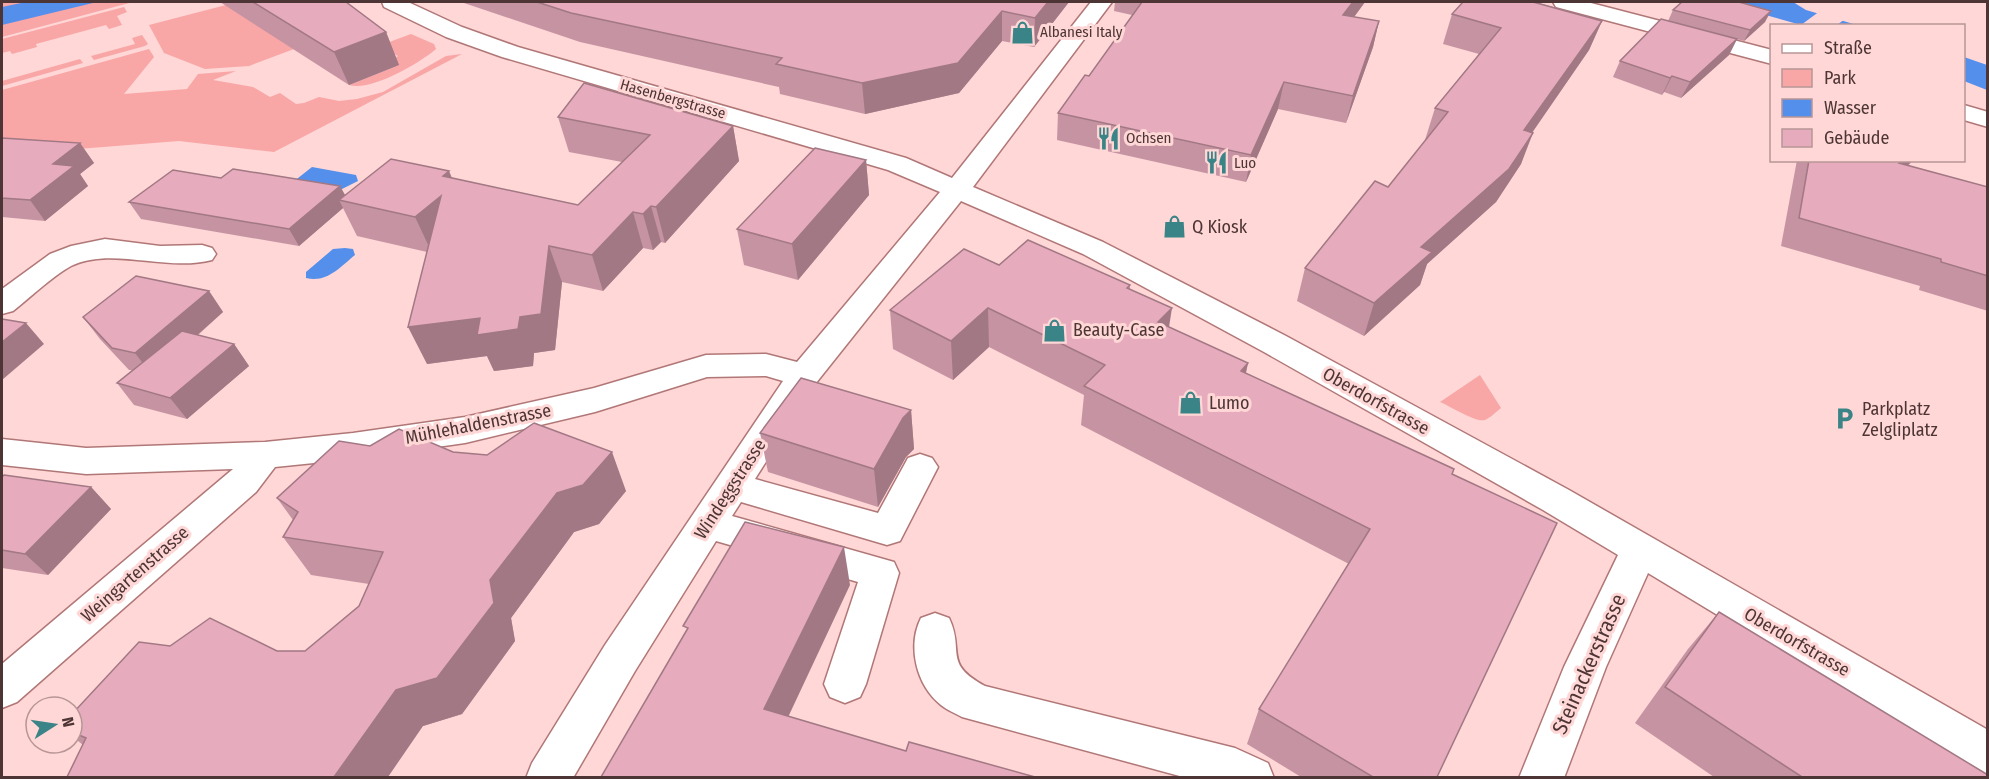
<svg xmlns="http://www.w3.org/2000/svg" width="1989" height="779" font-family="'Fira Sans Condensed',sans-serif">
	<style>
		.green { fill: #f9a6a6 }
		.water { fill: #558fec }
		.pier { fill: #fed7d6 }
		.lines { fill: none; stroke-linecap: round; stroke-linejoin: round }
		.minor-casing { stroke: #b17777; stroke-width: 3 }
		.minor { fill: #fff; fill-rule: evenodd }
		.wall { fill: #c693a2 }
		.shaded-wall { fill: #a17884 }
		.building { fill: #e6abbc; stroke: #a17884; stroke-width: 1.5 }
		.labels { text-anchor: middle; stroke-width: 6; stroke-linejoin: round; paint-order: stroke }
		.far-poi-label { font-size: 15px; fill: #4e3535; stroke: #fed7d6; text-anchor: start }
		.far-street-label { font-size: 15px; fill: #4e3535; stroke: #fed7d6 }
		.poi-label { font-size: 18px; fill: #4e3535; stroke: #fed7d6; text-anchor: start }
		.street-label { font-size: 18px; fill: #4e3535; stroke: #fed7d6 }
		.near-street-label { font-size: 21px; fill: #4e3535; stroke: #fed7d6 }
	</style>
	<rect width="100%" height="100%" fill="#fed7d6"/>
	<g class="green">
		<polygon points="2,2 133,2 2,37"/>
		<polygon points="226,5 294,49 249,66 205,69 164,53 149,25"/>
		<polygon points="124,7 127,12 117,16 122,25 109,29 106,25 36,44 37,47 12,54 10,51 2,53 2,39"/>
		<path d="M 411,34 L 434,44 L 436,49 C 420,63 370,92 349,85 L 399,65 L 392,60 L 398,56 L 367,38 L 384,44 Z"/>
		<polygon points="142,35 148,44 145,46 94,60 91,56 135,44 132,38"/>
		<polygon points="149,49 154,57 124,94 187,89 198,74 236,71 213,80 253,87 270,97 280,93 296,104 304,103 319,97 339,101 357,99 383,92 446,56 462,54 274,152 179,141 2,155 2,90"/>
		<polygon points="80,59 83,63 2,86 2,81"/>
		<path d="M 1480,375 L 1501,408 C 1496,412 1490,418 1485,420 C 1476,423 1450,406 1440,402 Z"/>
	</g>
	<g class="water">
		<polygon points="26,2 97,2 2,25 2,7"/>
		<polygon points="1719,2 1793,2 1806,10 1857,25 1801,25"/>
		<polygon points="1964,57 1987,65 1987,90 1964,81"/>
		<polygon points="312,167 356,175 358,181 340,190 293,182"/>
		<path d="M 345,248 L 353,249 L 355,255 C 339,268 327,283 306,278 L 306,272 L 333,249 Z"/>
	</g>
	<polygon class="pier" points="1820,11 1845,19 1837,25 1801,25"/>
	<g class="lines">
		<defs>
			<g id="minor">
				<polygon points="382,2 408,2 462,27 518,47 906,158 952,178 1091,2 1112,2 973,187 1103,242 1286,336 1569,490 1988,730 1988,775 1972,769 1648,573 1606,667 1564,778 1519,778 1564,667 1618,555 1543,510 1264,352 1083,254 961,201 816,383 755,479 878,513 908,458 920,454 932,458 938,467 900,541 887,545 741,502 732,516 894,562 899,573 866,684 860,697 845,703 830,697 824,684 858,582 716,541 635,671 573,778 526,778 532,763 605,645 783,381 766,376 707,377 595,412 465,443 353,459 275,467 256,492 17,702 2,708 2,664 233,469 86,474 2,465 2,439 86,448 265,442 353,433 465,417 594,388 706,355 766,354 797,362 940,192 888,170 502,57 446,37 384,7"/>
				<polygon points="1553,2 1587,2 1772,50 1772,64 1556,7"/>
				<polygon points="1964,105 1988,112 1988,127 1964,120"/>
				<path d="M 105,239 L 160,246 L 202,245 L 212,248 L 216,254 L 212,260 C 166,272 111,246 71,266 C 51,277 31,297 13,311 L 2,314 L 2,289 L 50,254 L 71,246 Z"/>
				<path d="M 935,613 L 949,618 C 965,651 942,663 985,686 L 1235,748 L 1268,763 L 1274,778 L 1187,778 L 962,717 C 955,713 947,710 941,705 C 916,685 907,646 921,618 Z"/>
			</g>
		</defs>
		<use href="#minor" class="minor-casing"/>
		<use href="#minor" class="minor"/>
	</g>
	<g class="wall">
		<polygon points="220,2 346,2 386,32 399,65 349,85"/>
		<polygon points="461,2 1069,2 1034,47 1002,41 959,93 865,114 780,94 779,87 580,42"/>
		<polygon points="1115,2 1365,2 1354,17 1379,21 1373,47 1346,123 1278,109 1246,182 1057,140 1058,113 1089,76 1132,15 1114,11"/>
		<polygon points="1463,2 1536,2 1602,21 1589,50 1532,132 1521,164 1496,202 1427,264 1420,285 1364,336 1297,301 1305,268 1388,187 1426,140 1425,140 1435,108 1479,54 1443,44 1452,14"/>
		<polygon points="1673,10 1765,22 1744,41 1668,21"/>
		<polygon points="1737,39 1729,55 1681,98 1664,92 1662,95 1613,77 1620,61"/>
		<polygon points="558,117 733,126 739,161 665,243 661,242 653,250 643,248 603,291 562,282 555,350 534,353 533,366 494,371 487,356 427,364 427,252 357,236 343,208 299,246 141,219 129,202 221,178 345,195 452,178 578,205 622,162 569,152"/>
		<polygon points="2,138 80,143 94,163 80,174 88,186 45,221 2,217"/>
		<polygon points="866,160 869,195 798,280 744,265 737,229"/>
		<polygon points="1797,160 1913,160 1908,166 1988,187 1988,311 1919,290 1920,286 1781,246"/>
		<polygon points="999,265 1130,285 1130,289 1169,327 1248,363 1246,373 1452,474 1437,777 1301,777 1247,744 1259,709 1349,564 1081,425 1084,395 989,347 953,380 893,349 890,310"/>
		<polygon points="209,291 223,312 198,335 234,344 249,366 187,419 134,405 117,383 132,370 129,370 100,339 83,317"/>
		<polygon points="911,410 914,449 906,457 878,507 768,472 760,433"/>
		<polygon points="370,446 453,452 626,491 599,524 574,532 566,543 511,618 515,641 462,714 423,726 83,745 72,736 72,714 170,646 277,651 305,651 359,606 369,584 311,575 283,537 293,520 277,498"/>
		<polygon points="2,477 91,487 111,509 48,575 2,568"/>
		<polygon points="1719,612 1988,777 1714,777 1635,723 1688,649"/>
	</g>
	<g class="shaded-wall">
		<polygon points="1048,2 1069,2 1034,47 1035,18"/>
		<polygon points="1353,2 1365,2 1337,40 1343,15"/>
		<polygon points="1002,11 1002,41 959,93 865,114 862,83"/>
		<polygon points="1771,11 1765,22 1744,41 1750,30"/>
		<polygon points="1379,21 1373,47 1346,123 1353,96"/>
		<polygon points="1602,21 1589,50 1512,162 1524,130"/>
		<polygon points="386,32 399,65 349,85 334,52"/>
		<polygon points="1737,39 1729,55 1681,98 1690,82"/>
		<polygon points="1672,76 1664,92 1662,95 1670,78"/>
		<polygon points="1284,82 1278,109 1246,182 1251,155"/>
		<polygon points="733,126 739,161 665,243 656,207"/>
		<polygon points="1533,133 1521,164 1496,202 1427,264 1420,285 1364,336 1374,303 1421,247"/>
		<polygon points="80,143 94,163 80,174 88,186 45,221 30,200 53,164"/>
		<polygon points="866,160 869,195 798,280 792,244"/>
		<polygon points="1902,160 1913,160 1881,190 1899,163"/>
		<polygon points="449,171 464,206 443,176"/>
		<polygon points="340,186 349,202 339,200 343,208 299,246 289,229"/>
		<polygon points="441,196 432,253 415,217"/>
		<polygon points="651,206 661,242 653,250 643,214"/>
		<polygon points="633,212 643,248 603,291 592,255"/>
		<polygon points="549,246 562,282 555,350 534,353 533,366 494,371 487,356 427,364 408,327 480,318 520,317"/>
		<polygon points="209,291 223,312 152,375 135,353"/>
		<polygon points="988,308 989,347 953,380 951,341"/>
		<polygon points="1172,308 1166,346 1158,322"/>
		<polygon points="26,323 44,344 2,380 2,342"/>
		<polygon points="234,344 249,366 187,419 170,398"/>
		<polygon points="1248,363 1239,402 1241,371"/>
		<polygon points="911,410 914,449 906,457 878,507 874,469 903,418"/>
		<polygon points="612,452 626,491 599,524 574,532 566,543 511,618 515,641 462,714 423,726 388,777 334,777 396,690 490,580 557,493"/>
		<polygon points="91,487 111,509 48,575 25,554"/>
		<polygon points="844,547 850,585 775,745 764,709"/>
	</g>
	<g class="building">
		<polygon points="253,2 346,2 386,32 334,52"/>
		<polygon points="537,2 1048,2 1035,18 1002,11 958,63 862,83 776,64 782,58 571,13"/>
		<polygon points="1142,2 1353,2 1343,15 1379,21 1353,96 1284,82 1251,155 1058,113 1085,75 1089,76"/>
		<polygon points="1463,2 1533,2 1602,21 1524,130 1533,133 1509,169 1421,247 1432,252 1374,303 1305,268 1375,181 1388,187 1448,112 1435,108 1501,28 1452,14"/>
		<polygon points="1682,2 1739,2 1771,11 1750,30 1673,10"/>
		<polygon points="1661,19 1737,39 1690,82 1672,76 1670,78 1620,61"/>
		<polygon points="584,83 733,126 656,207 651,206 643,214 633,212 592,255 549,246 541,314 520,317 518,329 477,335 480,318 408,327 441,196 415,217 339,200 391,159 449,171 443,176 578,205 650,135 558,117"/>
		<polygon points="2,138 80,143 53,164 74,166 30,200 2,198"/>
		<polygon points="815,148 866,160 792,244 737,229"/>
		<polygon points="1809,160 1902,160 1899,163 1988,187 1988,276 1941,262 1941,259 1799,218"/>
		<polygon points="233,169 340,186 289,229 129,202 173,170 221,178"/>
		<polygon points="1028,240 1130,285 1127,288 1172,308 1158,322 1248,363 1241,371 1454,469 1452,474 1557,523 1437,777 1373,777 1259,709 1370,529 1084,386 1105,365 988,308 951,341 890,310 964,249 999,265"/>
		<polygon points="136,276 209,291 135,353 112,348 83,317"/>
		<polygon points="2,319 26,323 2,342"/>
		<polygon points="182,331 234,344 170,398 117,383"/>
		<polygon points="801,378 911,410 903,418 874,469 760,433"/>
		<polygon points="534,423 612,452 583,485 557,493 490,580 494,603 437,678 396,690 334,777 67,777 86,738 72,732 72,714 139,642 170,646 210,618 277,651 305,651 359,606 383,552 283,537 298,512 277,498 339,441 370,446 399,429 453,452 487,455"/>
		<polygon points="4,475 91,487 25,554 2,550 2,477"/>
		<polygon points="745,522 844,547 764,709 906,751 909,742 1035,777 601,777 688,628 683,626"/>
		<polygon points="1719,612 1988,775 1988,777 1802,777 1665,687"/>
	</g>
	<defs>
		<symbol id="shop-bare" viewBox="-9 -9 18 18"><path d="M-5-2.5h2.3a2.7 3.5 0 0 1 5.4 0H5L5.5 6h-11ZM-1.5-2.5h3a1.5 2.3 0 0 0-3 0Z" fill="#3a8386" stroke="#fed7d6" stroke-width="2.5" paint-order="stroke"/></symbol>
		<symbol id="restaurant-bare" viewBox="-9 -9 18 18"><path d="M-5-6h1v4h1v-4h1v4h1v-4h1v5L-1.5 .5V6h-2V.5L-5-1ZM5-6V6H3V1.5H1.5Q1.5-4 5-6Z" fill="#3a8386" stroke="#fed7d6" stroke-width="2.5" paint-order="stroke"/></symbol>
		<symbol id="parking-bare" viewBox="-9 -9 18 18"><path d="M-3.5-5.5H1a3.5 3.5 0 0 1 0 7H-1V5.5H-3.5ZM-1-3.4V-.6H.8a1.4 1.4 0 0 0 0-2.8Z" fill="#3a8386" stroke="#fed7d6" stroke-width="2.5" paint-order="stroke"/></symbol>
	</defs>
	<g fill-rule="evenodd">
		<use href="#shop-bare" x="1006" y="16" width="33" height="33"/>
		<use href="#restaurant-bare" x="1092" y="122" width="33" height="33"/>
		<use href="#restaurant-bare" x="1200" y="146" width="33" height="33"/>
		<use href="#shop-bare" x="1158" y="210" width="33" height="33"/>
		<use href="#shop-bare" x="1038" y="314" width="33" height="33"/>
		<use href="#shop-bare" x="1174" y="386" width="33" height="33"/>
		<use href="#parking-bare" x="1828" y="402" width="33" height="33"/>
	</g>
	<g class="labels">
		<g class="far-poi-label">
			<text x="1040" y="37">Albanesi Italy</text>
			<text x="1126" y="143">Ochsen</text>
			<text x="1234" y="168">Luo</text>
		</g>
		<g class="far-street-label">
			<text transform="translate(673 99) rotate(16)" y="5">Hasenbergstrasse</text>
		</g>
		<g class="poi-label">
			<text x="1192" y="233">Q Kiosk</text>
			<text x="1073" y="336">Beauty-Case</text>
			<text x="1209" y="409">Lumo</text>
			<text x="1862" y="415">Parkplatz<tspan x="1862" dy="21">Zelgliplatz</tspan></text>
		</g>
		<g class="street-label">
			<text transform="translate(1376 401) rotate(29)" y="6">Oberdorfstrasse</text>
			<text transform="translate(478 424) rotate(-11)" y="6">Mühlehaldenstrasse</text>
			<text transform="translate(730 489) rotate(-57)" y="6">Windeggstrasse</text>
			<text transform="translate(135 574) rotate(-41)" y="6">Weingartenstrasse</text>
			<text transform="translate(1797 642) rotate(30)" y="6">Oberdorfstrasse</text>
		</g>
		<g class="near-street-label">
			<text transform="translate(1589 664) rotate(-66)" y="7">Steinackerstrasse</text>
		</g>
	</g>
	<rect width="1989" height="779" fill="none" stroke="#4e3535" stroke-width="6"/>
	<rect x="1770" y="24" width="195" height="138" fill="#fed7d6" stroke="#b89696" stroke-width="1.5"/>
	<rect x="1782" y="44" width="30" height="9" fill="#ffffff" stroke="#b89696" stroke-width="1.5"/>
	<text x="1824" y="54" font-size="18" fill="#4e3535">Straße</text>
	<rect x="1782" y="69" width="30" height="18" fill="#f9a6a6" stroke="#b89696" stroke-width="1.5"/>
	<text x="1824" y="84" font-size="18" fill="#4e3535">Park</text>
	<rect x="1782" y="99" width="30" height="18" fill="#558fec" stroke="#b89696" stroke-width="1.5"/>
	<text x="1824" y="114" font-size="18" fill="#4e3535">Wasser</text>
	<rect x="1782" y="129" width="30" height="18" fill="#e6abbc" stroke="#b89696" stroke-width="1.5"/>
	<text x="1824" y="144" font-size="18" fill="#4e3535">Gebäude</text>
	<g transform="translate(54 725) rotate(78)"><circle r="28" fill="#fed7d6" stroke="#b89696" stroke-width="1.5"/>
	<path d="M0-4.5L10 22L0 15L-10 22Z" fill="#3a8386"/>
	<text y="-9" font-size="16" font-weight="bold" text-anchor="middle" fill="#4e3535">N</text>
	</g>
</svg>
